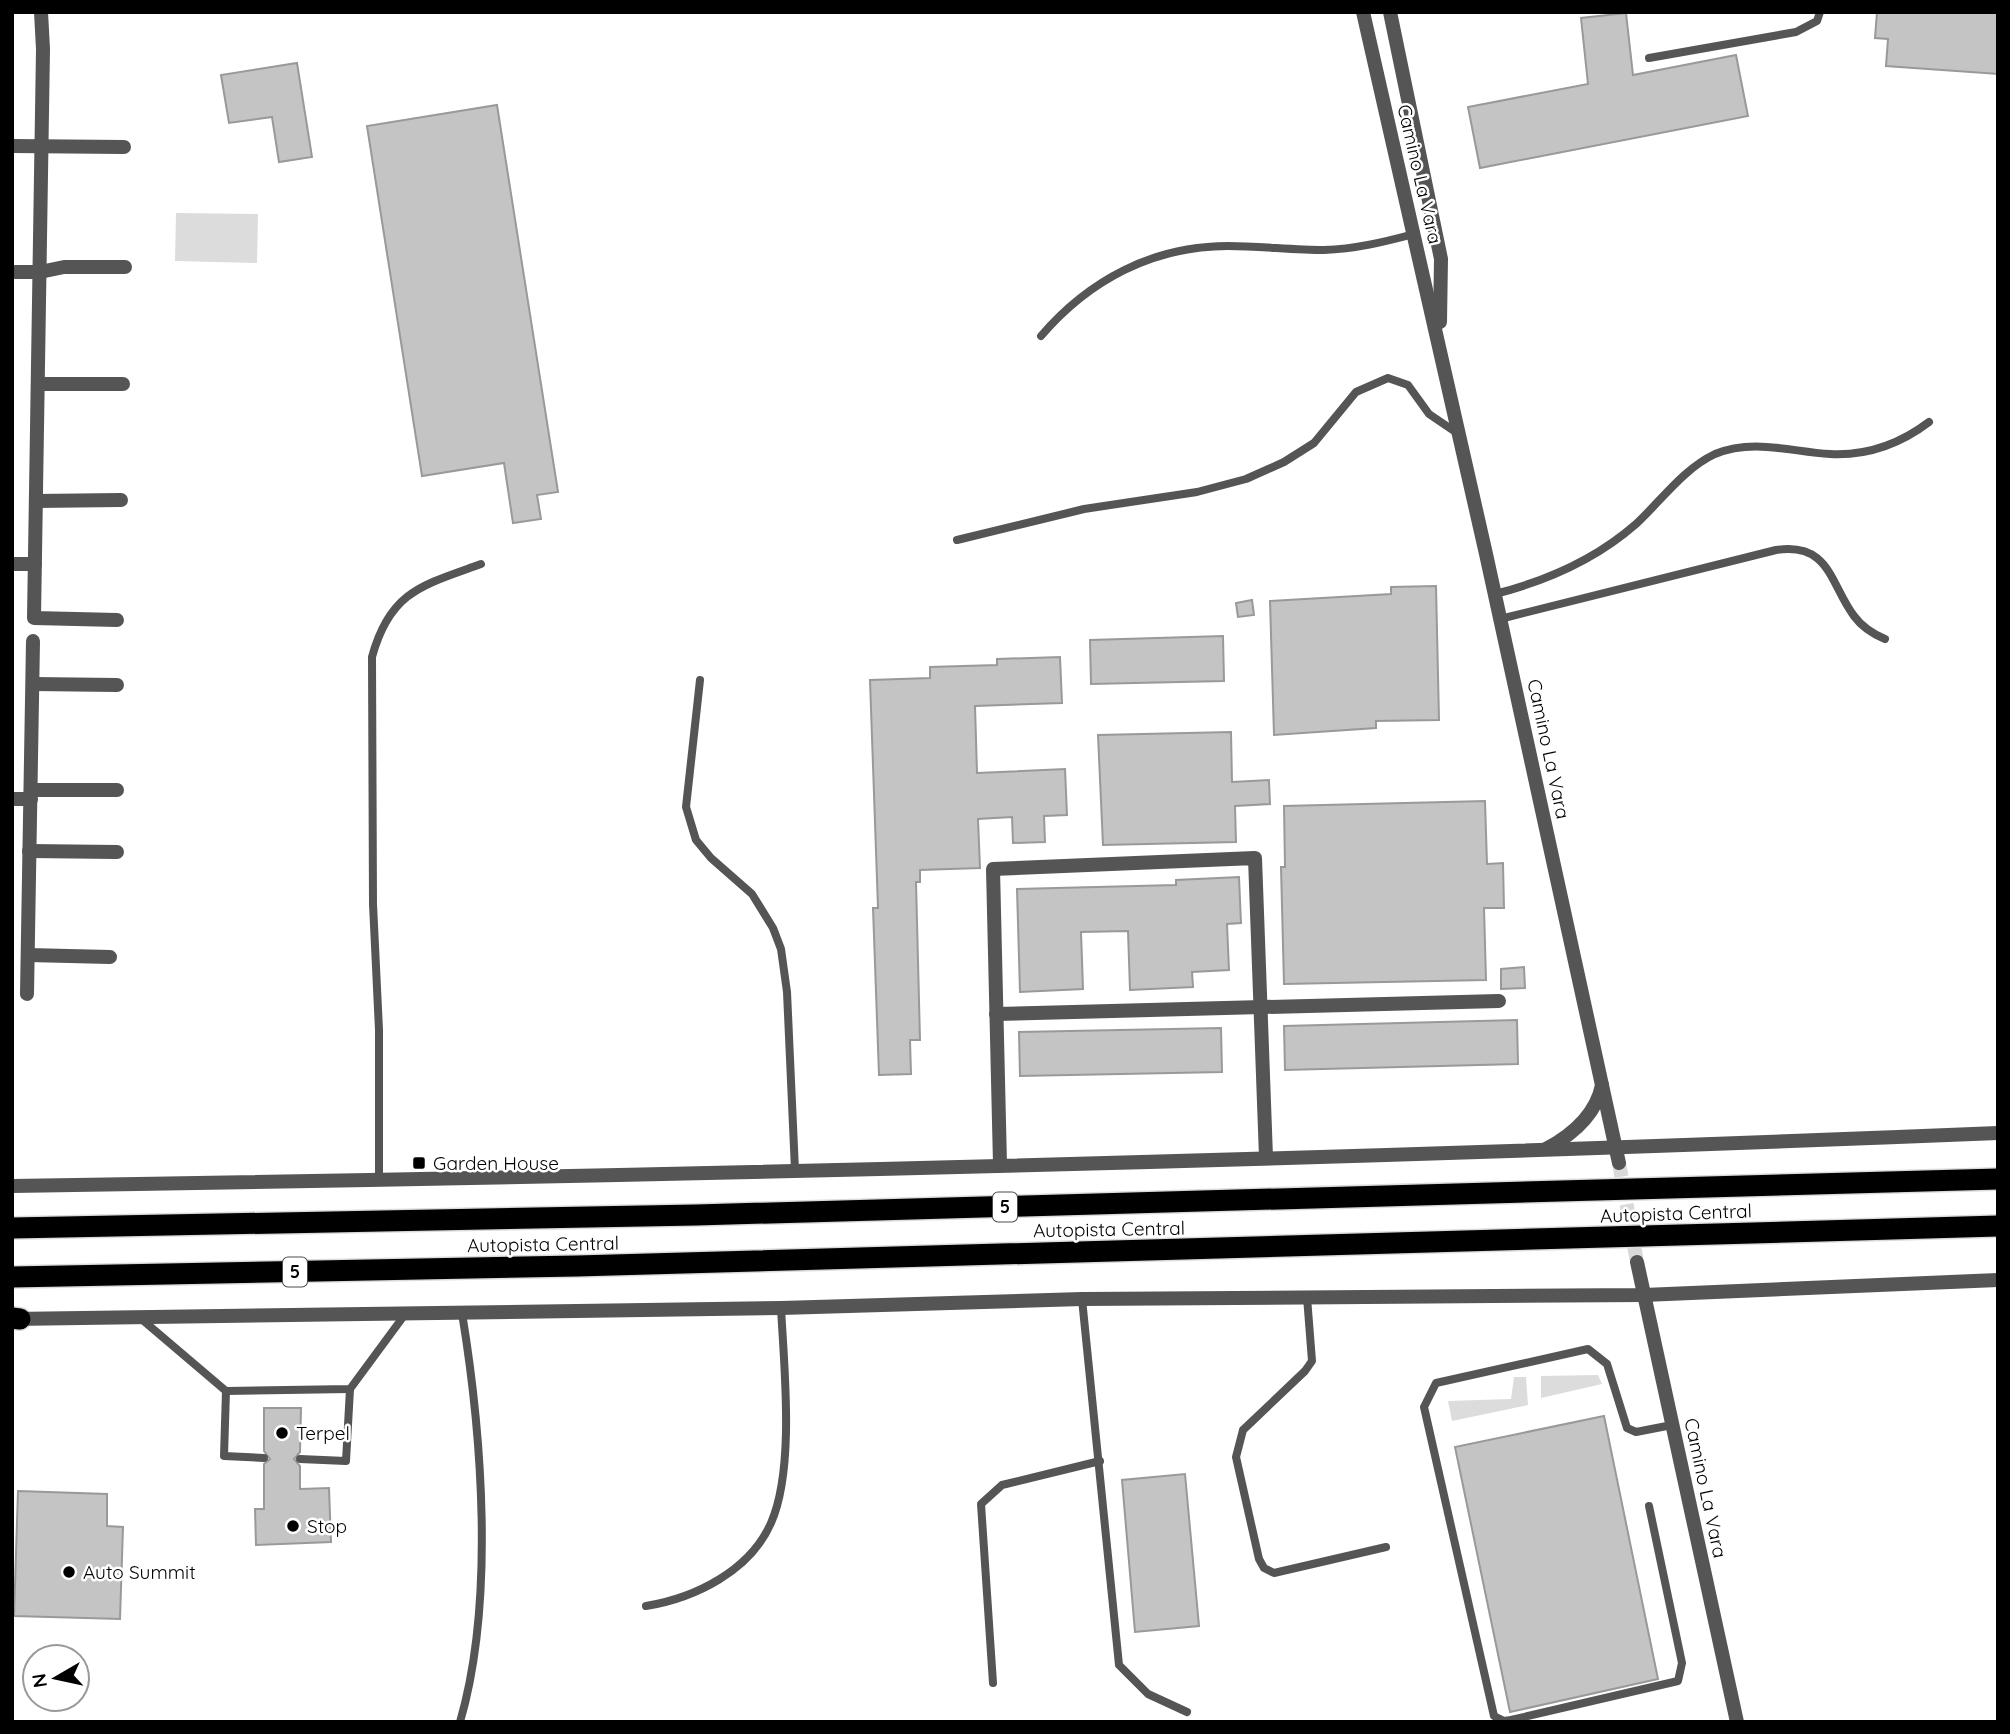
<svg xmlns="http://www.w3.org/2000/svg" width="2010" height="1734" font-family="Quicksand,sans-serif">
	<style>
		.green { fill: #dcdcdc }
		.building { fill: #c4c4c4; stroke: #999; stroke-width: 2 }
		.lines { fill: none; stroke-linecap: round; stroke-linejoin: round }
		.tertiary-tunnel { stroke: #d9d9d9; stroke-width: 14; stroke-dasharray: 14 7; stroke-linecap: butt }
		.motorway-casing { stroke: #dbdbdb; stroke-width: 24 }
		.service { stroke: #555; stroke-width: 8 }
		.minor { stroke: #555; stroke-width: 14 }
		.tertiary { stroke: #555; stroke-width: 14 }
		.motorway { stroke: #000; stroke-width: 21 }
		.poi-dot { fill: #000; stroke: #fff; stroke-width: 2.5 }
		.labels { text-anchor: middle; stroke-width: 5; stroke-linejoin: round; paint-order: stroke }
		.shield { fill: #fff; stroke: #4c4c4c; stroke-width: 2 }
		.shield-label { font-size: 18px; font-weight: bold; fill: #000 }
		.street-label { font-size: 19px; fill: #000; stroke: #fff }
		.poi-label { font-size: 19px; fill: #000; stroke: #fff; text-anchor: start }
	</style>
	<rect width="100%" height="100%" fill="#fff"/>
	<g class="green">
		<polygon points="176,213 258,214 257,263 175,261"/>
		<polygon points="1598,1375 1602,1384 1541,1398 1541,1376"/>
		<polygon points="1514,1377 1526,1377 1528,1405 1452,1421 1448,1401 1511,1399"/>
	</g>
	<g class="building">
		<polygon points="1877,12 1998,12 1998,74 1886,66 1888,39 1875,38"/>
		<polygon points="1626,13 1633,75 1736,55 1748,116 1480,168 1468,107 1588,84 1581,18"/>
		<polygon points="297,63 312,157 279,162 272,117 229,123 221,75"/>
		<polygon points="497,105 558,492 537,495 541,519 513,523 504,463 422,476 367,126"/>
		<polygon points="1436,586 1439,720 1376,721 1376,728 1274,735 1270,601 1391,594 1391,587"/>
		<polygon points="1252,600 1254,615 1238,617 1236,603"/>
		<polygon points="1223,636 1224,681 1091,684 1090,640"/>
		<polygon points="1060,657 1062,703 975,706 977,773 1065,769 1067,815 1044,816 1045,842 1013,843 1012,817 978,819 980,868 920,870 920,882 916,882 920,1040 910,1040 911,1074 879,1075 873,908 878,908 870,680 930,678 930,667 997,665 997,659"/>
		<polygon points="1231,732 1232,782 1269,780 1270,804 1235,806 1236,842 1103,845 1098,735"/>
		<polygon points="1485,801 1487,864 1503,863 1504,908 1484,908 1486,980 1284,984 1281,867 1285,867 1284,806"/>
		<polygon points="1239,877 1241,923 1227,924 1229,970 1192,972 1193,987 1130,990 1128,931 1081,932 1083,989 1020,992 1017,889 1176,885 1176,880"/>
		<polygon points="1524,967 1525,988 1501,989 1501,969"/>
		<polygon points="1517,1020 1518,1064 1285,1070 1284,1026"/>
		<polygon points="1221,1028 1222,1072 1020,1076 1019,1032"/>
		<polygon points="264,1408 301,1408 300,1452 294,1459 300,1466 300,1489 329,1488 331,1542 256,1545 255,1509 264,1509 264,1464 270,1459 264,1451"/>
		<polygon points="1604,1416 1658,1679 1510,1712 1455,1447"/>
		<polygon points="1185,1474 1199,1626 1135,1632 1122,1480"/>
		<polygon points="18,1491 107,1494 107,1526 123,1527 120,1619 14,1616"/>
	</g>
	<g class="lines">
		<polyline class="tertiary-tunnel" points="1619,1163 1637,1262"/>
		<defs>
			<g id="motorway">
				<polyline points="12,1228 696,1215 1998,1179"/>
				<polyline points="12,1277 577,1266 1998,1226"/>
				<polyline points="12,1318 20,1319"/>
			</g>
		</defs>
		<use href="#motorway" class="motorway-casing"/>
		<g class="service">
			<polyline points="1649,58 1796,32 1817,21 1820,12"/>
			<path d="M 1041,336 C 1089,280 1153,246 1228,246 C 1260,246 1292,250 1324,250 C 1355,249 1384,242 1414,234"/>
			<polyline points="957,540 1084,509 1197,492 1246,479 1284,462 1314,443 1356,392 1388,378 1408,385 1429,414 1460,435"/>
			<path d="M 1495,594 C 1546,581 1595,560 1636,524 C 1661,501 1683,469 1715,454 C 1753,438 1792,452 1830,454 C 1868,456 1900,444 1929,422"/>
			<path d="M 1500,619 L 1776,550 C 1830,542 1830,584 1854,616 C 1862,627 1873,634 1885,639"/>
			<polyline points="700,680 686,807 696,840 711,858 752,894 773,928 781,949 787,992 795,1170"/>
			<path d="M 379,1180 L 379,1030 L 373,904 L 372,657 C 390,591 423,585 481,564"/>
			<polyline points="1307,1297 1312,1361 1305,1371 1243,1430 1236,1457 1259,1559 1264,1568 1274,1573 1386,1547"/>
			<polyline points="1082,1299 1119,1665 1148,1694 1187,1712"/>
			<polyline points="139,1317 226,1391 350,1389 406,1313"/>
			<polyline points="226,1391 224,1456 264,1458"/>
			<polyline points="300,1459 346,1461 350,1389"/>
			<polyline points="1649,1506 1682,1663 1678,1681 1511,1720 1504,1721 1494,1716 1424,1407 1436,1383 1588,1349 1607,1364 1627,1428 1636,1432 1672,1425"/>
			<path d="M 646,1606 C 695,1598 750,1571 771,1523 C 795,1469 784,1366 781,1308"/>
			<polyline points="993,1683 981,1504 1002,1485 1100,1461"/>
			<path d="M 460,1722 C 495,1602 482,1435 462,1313"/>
		</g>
		<g class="minor">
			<polyline points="41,12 43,49 34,618 117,620"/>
			<polyline points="12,146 124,147"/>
			<polyline points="12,272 40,272 64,267 125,267"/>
			<polyline points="38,384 123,384"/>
			<polyline points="36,501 121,500"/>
			<polyline points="12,564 35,564"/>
			<polyline points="33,684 117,685"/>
			<polyline points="31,790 117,790"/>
			<polyline points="12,799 31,799"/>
			<polyline points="29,851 117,852"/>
			<polyline points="28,955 110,957"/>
			<polyline points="27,994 33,641"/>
			<polyline points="996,1014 1499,1001"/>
			<polyline points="1000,1164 993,869 1255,858 1266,1157"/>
		</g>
		<g class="tertiary">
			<polyline points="1363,12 1486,554 1619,1163"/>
			<polyline points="1390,12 1441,259 1440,322"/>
			<path d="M 1546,1149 C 1572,1135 1596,1115 1602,1085"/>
			<path d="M 12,1186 C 674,1176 1336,1160 1998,1133"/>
			<polyline points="1637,1262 1737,1722"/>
			<polyline points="12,1319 781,1308 1082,1299 1644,1295 1998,1280"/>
		</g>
		<use href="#motorway" class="motorway"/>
	</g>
	<g class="poi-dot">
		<rect x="412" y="1156" width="14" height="14" rx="3.5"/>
		<circle cx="282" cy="1433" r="7"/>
		<circle cx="293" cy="1526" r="7"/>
		<circle cx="69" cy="1572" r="7"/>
	</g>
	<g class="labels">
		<g class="shield">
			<rect x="993" y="1192.5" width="24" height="29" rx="5"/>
			<rect x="283" y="1257.5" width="24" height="29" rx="5"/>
		</g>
		<g class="shield-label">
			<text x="1005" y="1213">5</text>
			<text x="295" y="1278">5</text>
		</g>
		<g class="street-label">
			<text transform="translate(1420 174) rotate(77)" y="7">Camino La Vara</text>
			<text transform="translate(1549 749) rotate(78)" y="7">Camino La Vara</text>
			<text transform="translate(1676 1213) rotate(-2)" y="7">Autopista Central</text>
			<text transform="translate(1109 1229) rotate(-1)" y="7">Autopista Central</text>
			<text transform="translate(543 1244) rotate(-1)" y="7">Autopista Central</text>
			<text transform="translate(1706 1488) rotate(78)" y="7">Camino La Vara</text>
		</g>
		<g class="poi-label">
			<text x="433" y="1170">Garden House</text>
			<text x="296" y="1440">Terpel</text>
			<text x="307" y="1533">Stop</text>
			<text x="83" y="1579">Auto Summit</text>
		</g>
	</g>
	<rect width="2010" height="1734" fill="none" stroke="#000000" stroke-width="28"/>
	<g transform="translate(56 1678) rotate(261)"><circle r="33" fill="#ffffff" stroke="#999999" stroke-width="2"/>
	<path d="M0-5L12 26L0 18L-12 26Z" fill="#000000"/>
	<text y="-10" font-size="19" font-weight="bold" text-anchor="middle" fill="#000000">N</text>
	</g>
</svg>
